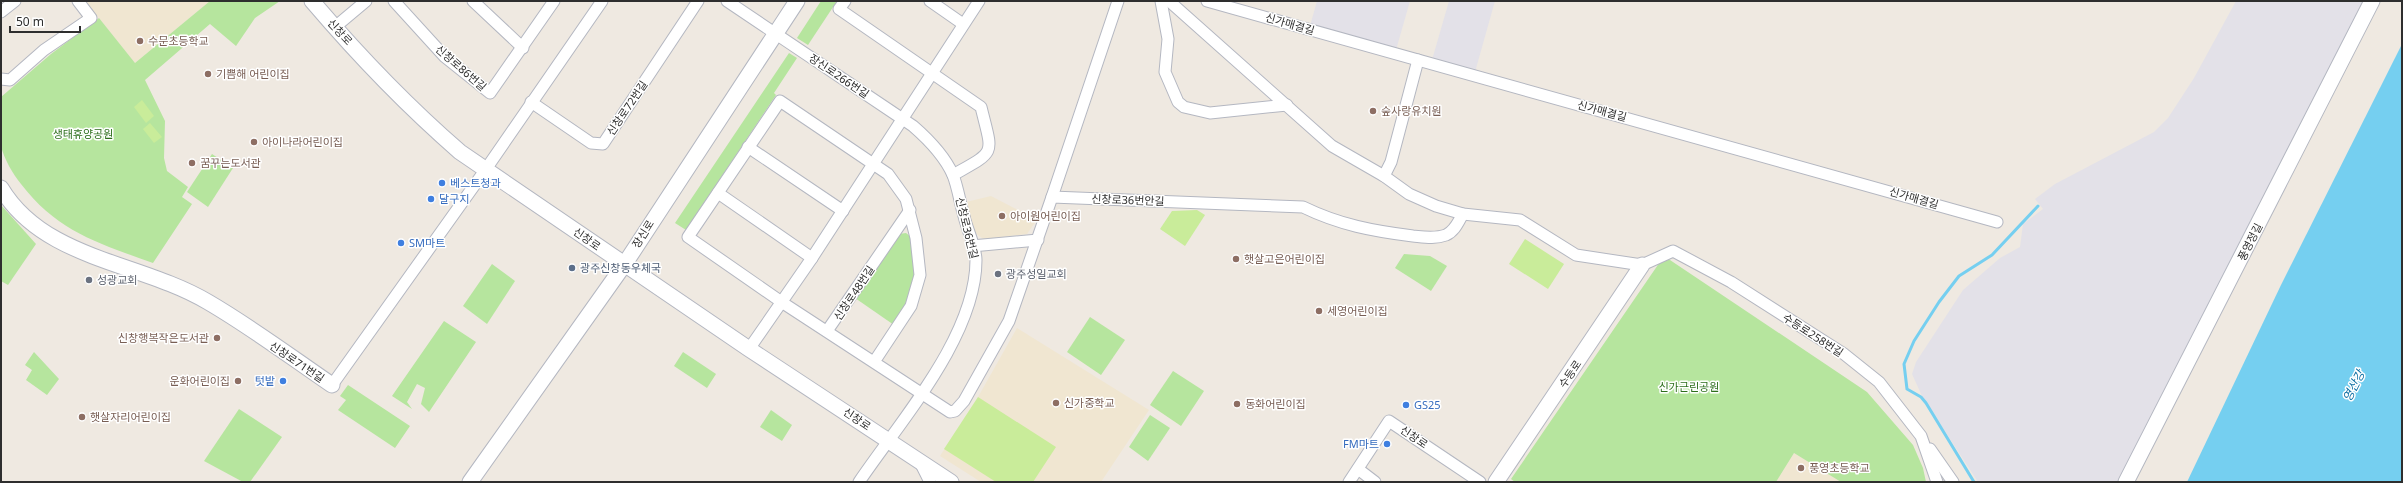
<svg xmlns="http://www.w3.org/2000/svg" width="2403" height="483" font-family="'Noto Sans','Noto Sans KR',sans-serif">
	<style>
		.industrial { fill: #e3e1e8 }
		.education { fill: #f0e6d1 }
		.green { fill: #b6e59e }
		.pitch { fill: #c9ec9a }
		.water { fill: #75cff0 }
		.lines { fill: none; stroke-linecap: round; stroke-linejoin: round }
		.stream { stroke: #75cff0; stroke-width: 3 }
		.street-casing { stroke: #b4b7c1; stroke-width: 13 }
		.secondary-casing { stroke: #b4b7c1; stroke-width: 17 }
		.street { stroke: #fff; stroke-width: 11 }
		.secondary { stroke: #fff; stroke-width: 15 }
		.education-dot { fill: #8d6e63; stroke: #fff; stroke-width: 1.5 }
		.shop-dot { fill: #3f7fe0; stroke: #fff; stroke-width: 1.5 }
		.service-dot { fill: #5c6f8a; stroke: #fff; stroke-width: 1.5 }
		.worship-dot { fill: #6b7280; stroke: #fff; stroke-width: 1.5 }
		.labels { text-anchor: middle; stroke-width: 3; stroke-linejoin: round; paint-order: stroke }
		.street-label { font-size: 11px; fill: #2e2e2e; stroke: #fff }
		.education-label { font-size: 11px; fill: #785e54; stroke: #fff; text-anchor: start }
		.park-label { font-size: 11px; fill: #2c6e1b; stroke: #fff }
		.shop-label { font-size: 11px; fill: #366cbe; stroke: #fff; text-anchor: start }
		.service-label { font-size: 11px; fill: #4e5e75; stroke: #fff; text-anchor: start }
		.worship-label { font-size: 11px; fill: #5b616d; stroke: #fff; text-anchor: start }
		.water-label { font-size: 12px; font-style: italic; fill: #0d6fa3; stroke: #fff }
	</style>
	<rect width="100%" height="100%" fill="#efe9e1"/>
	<g class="industrial">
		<polygon points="1317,1 1410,1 1396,50 1310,26"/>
		<polygon points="1449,1 1495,1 1475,72 1432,60"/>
		<polygon points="2236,1 2363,1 2122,482 1978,482 1922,396 1912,374 1916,362 1963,290 2000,258 2020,247 2023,224 2043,209 2035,199 2055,184 2154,132 2168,118 2194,78"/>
	</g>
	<g class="education">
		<polygon points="85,1 210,1 135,63"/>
		<polygon points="991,196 1014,208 1038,218 1027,234 984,239 979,236 974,231 966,202"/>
		<polygon points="1017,328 1149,410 1101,482 981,482 940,456 978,397"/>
		<polygon points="1794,453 1841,482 1776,482"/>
	</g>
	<g class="green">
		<path d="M 210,1 L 280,1 L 255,18 L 236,46 L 210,24 L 145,80 L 165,121 L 164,158 L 167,171 L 188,187 L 182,197 L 192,204 L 153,263 C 98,243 58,232 21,184 C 13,174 4,159 1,146 C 0,131 1,112 1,97 L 51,54 L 99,18 L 135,63 Z"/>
		<polygon points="821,1 837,1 808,45 797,38"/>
		<polygon points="789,53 797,58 774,93 776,95 686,230 675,223"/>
		<polygon points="212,154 233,168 208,207 187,192"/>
		<polygon points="1,205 36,244 8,285 1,281"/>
		<polygon points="906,233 911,237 916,275 910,297 894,325 855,298 899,234"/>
		<polygon points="1404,254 1430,256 1447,266 1431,291 1395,268"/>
		<polygon points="1664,256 1867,392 1913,445 1923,468 1926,482 1841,482 1794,453 1776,482 1515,482 1511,479"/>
		<polygon points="492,264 515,281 487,324 463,306"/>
		<polygon points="1090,317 1125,340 1101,375 1067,352"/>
		<polygon points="444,321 476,342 429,412 421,404 425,388 417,384 407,402 412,409 392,396"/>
		<polygon points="34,352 59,379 47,395 26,380 32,370 25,365"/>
		<polygon points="683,352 716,374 707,388 674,366"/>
		<polygon points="1173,371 1204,391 1181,426 1150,405"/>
		<polygon points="348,385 410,426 395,448 338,410 346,400 340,396"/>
		<polygon points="239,409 282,437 250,482 243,482 204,461"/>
		<polygon points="771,410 792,425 782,441 760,427"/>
		<polygon points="1150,415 1170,428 1148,461 1129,447"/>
	</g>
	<g class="pitch">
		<polygon points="142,100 154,116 146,123 134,107"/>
		<polygon points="150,123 162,137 154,143 143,129"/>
		<polygon points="1197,210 1205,215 1185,246 1160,229 1172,211"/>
		<polygon points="1525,239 1564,264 1548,289 1509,264"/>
		<polygon points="978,397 1056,447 1033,482 996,482 944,449"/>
	</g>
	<polygon class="water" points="2402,44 2402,482 2187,482 2281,285"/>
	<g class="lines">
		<polyline class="stream" points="1974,482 1926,403 1921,397 1907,389 1904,364 1914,341 1939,302 1959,276 1992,255 2038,206"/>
		<defs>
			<g id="street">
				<polyline points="394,1 445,57 490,93 554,1"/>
				<polyline points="473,1 523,48"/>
				<path d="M 727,1 L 913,126 C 928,139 945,157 953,175 C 958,188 960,203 964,216 C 967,230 976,247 976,260 C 976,336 901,420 859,482"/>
				<path d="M 845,1 L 839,9 L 981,107 C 993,156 997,150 953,175"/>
				<polyline points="930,1 963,24"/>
				<polyline points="1161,1 1168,39 1165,72 1178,102 1184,107 1210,113 1287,105"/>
				<polyline points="1169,1 1332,146 1384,176 1409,194 1436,206 1463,214 1520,220 1576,255 1642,265 1673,251 1731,282 1844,354 1879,382 1921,436 1937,482"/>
				<polyline points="1207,1 1997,222"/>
				<polyline points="1,12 15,1"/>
				<polyline points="335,27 366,1"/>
				<polyline points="1,79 10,80 44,50 91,18 78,1"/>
				<polyline points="531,102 591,143 603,144 698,1"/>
				<polyline points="748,147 843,211"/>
				<polyline points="1384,176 1391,162 1418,60"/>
				<polyline points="718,193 812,258"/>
				<polyline points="1052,197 1118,1"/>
				<polyline points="972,246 1038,240"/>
				<polyline points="827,331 910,210"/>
				<polyline points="749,349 812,258 979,1"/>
				<path d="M 874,362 L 911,306 L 920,275 L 916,238 L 906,199 L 888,174 L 780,101 L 688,237 L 783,303 L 950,412 L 955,411 L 964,401 L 1009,321 L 1052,197 L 1303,207 C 1340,225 1373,231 1413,236 C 1424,237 1435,239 1446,235 C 1455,231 1458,222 1463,214"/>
				<polyline points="332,385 486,169 602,1"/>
				<polyline points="1930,449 1953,482"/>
				<polyline points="920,462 930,482"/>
				<polyline points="1358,469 1375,482"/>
				<polyline points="1349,482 1389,421 1480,482"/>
			</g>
			<g id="secondary">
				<path d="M 312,1 C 358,55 407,106 460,152 L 749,349 L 951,482"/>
				<path d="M 1,188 C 44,260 141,262 208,302 C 251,327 291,357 332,385"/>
				<polyline points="470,482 624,265 797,1"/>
				<polyline points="1496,482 1642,265"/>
				<polyline points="2126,482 2372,1"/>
			</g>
		</defs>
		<use href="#street" class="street-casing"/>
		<use href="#secondary" class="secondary-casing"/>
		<use href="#street" class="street"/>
		<use href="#secondary" class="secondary"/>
	</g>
	<g class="education-dot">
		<circle cx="140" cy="41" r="4"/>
		<circle cx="208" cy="74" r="4"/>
		<circle cx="1373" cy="111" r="4"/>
		<circle cx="254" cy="142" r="4"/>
		<circle cx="192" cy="163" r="4"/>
		<circle cx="1002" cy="216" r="4"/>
		<circle cx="1236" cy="259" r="4"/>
		<circle cx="1319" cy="311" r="4"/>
		<circle cx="217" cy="338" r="4"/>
		<circle cx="238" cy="381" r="4"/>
		<circle cx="1056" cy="403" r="4"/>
		<circle cx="1237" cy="404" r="4"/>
		<circle cx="82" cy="417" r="4"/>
		<circle cx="1801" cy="468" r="4"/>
	</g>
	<g class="shop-dot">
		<circle cx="442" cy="183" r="4"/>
		<circle cx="431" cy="199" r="4"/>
		<circle cx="401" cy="243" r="4"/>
		<circle cx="283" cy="381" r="4"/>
		<circle cx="1406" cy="405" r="4"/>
		<circle cx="1387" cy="444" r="4"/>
	</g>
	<circle class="service-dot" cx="572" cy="268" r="4"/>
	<g class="worship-dot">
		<circle cx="998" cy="274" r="4"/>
		<circle cx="89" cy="280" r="4"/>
	</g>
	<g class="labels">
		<g class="street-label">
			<text transform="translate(1290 24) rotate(16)" y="4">신가매결길</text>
			<text transform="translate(340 32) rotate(47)" y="4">신창로</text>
			<text transform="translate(461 68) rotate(41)" y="4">신창로86번길</text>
			<text transform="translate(839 76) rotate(34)" y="4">장신로266번길</text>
			<text transform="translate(627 108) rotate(-56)" y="4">신창로72번길</text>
			<text transform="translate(1602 111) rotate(15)" y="4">신가매결길</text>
			<text transform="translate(1914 198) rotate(16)" y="4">신가매결길</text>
			<text transform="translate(1128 200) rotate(2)" y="4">신창로36번안길</text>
			<text transform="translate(967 228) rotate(76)" y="4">신창로36번길</text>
			<text transform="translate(643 234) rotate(-58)" y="4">장신로</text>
			<text transform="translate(587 239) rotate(35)" y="4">신창로</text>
			<text transform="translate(2250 242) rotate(-63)" y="4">풍영정길</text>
			<text transform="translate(854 293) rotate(-56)" y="4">신창로48번길</text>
			<text transform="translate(1813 335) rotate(33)" y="4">수등로258번길</text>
			<text transform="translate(297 362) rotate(34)" y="4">신창로71번길</text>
			<text transform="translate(1570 374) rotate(-56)" y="4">수등로</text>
			<text transform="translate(857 419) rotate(34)" y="4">신창로</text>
			<text transform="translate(1414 437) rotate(34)" y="4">신창로</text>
		</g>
		<g class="education-label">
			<text x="148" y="45">수문초등학교</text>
			<text x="216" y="78">기쁨해 어린이집</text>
			<text x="1381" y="115">숲사랑유치원</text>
			<text x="262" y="146">아이나라어린이집</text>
			<text x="200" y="167">꿈꾸는도서관</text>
			<text x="1010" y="220">아이원어린이집</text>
			<text x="1244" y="263">햇살고은어린이집</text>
			<text x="1327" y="315">세영어린이집</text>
			<text x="209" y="342" text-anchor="end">신창행복작은도서관</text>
			<text x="230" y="385" text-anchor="end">운화어린이집</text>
			<text x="1064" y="407">신가중학교</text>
			<text x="1245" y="408">동화어린이집</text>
			<text x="90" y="421">햇살자리어린이집</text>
			<text x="1809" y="472">풍영초등학교</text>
		</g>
		<g class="park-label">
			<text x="83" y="138">생태휴양공원</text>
			<text x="1689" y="391">신가근린공원</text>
		</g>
		<g class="shop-label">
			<text x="450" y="187">베스트청과</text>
			<text x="439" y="203">달구지</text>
			<text x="409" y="247">SM마트</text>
			<text x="275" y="385" text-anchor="end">텃밭</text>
			<text x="1414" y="409">GS25</text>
			<text x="1379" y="448" text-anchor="end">FM마트</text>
		</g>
		<g class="service-label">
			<text x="580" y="272">광주신창동우체국</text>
		</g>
		<g class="worship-label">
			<text x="1006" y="278">광주성일교회</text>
			<text x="97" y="284">성광교회</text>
		</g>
		<g class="water-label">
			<text transform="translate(2354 386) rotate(-63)" y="4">영산강</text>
		</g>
	</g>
	<rect width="2403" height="483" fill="none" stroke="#2e2e2e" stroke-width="4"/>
	<path d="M10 26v6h70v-6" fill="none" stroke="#2e2e2e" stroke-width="2"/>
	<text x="16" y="26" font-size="12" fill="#2e2e2e" stroke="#ffffff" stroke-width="3" paint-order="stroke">50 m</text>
</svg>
